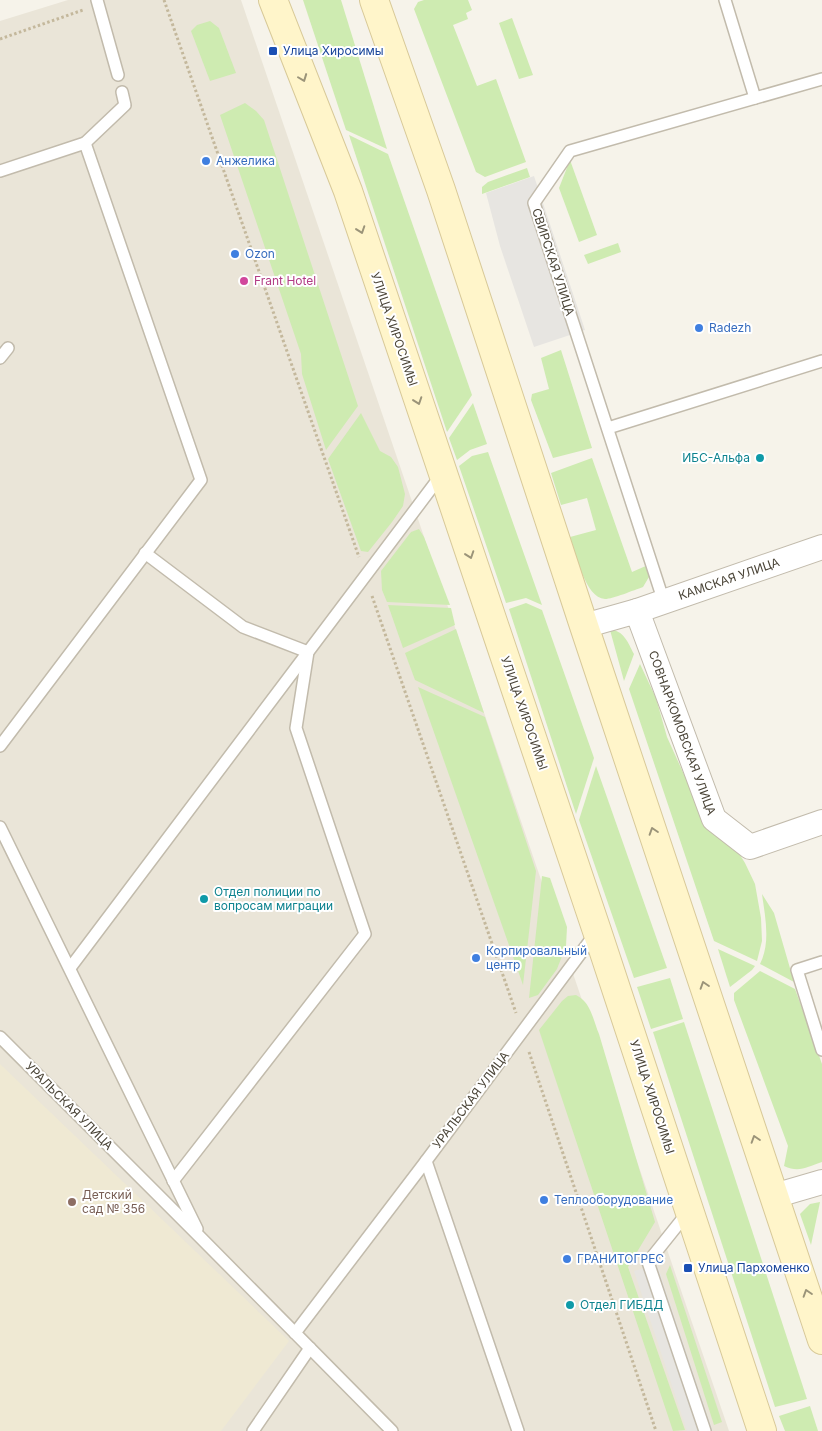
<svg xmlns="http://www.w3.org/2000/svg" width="822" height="1431" font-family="Inter,sans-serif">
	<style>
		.residential { fill: #eae5d8 }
		.education { fill: #efe9d3 }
		.green { fill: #ceebb1 }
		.parking { fill: #e7e5e1 }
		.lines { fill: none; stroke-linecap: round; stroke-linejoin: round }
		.service-casing { stroke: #c2bbac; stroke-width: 14 }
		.minor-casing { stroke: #c2bbac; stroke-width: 26 }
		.secondary-casing { stroke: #d8c998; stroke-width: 30 }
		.path { stroke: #c4b89c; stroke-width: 3; stroke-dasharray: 2.5 2.5; stroke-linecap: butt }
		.service { stroke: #fff; stroke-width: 11 }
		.minor { stroke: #fff; stroke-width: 24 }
		.secondary { stroke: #fff5ca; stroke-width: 28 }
		.oneway { stroke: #9b9479 }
		.transit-dot { fill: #1a4fb4; stroke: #fff; stroke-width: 2 }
		.shop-dot { fill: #3f7fe0; stroke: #fff; stroke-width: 2 }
		.hotel-dot { fill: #d1479c; stroke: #fff; stroke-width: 2 }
		.culture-dot { fill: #0f9aa8; stroke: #fff; stroke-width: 2 }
		.education-dot { fill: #8d6e63; stroke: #fff; stroke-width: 2 }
		.labels { text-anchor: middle; stroke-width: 4; stroke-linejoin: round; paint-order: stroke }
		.transit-label { font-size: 12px; fill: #164399; stroke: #fff; text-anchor: start }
		.shop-label { font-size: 12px; fill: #366cbe; stroke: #fff; text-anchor: start }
		.street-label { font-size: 12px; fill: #4a4437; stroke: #fff }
		.hotel-label { font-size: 12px; fill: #b23c85; stroke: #fff; text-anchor: start }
		.culture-label { font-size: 12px; fill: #0d838f; stroke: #fff; text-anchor: start }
		.education-label { font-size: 12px; fill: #785e54; stroke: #fff; text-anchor: start }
	</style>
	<rect width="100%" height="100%" fill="#f6f3ea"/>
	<polygon class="residential" points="68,0 241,0 729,1431 0,1431 0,21"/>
	<polygon class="education" points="0,1064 289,1341 221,1431 0,1431"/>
	<g class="green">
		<polygon points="303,0 341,0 387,149 346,130"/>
		<polygon points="424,0 468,0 472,10 466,13 468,19 453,25 477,86 496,79 526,162 485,177 476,172 414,9 418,2"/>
		<polygon points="512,18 533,75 519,79 499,23"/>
		<polygon points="210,21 219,28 236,73 210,81 191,31 197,25"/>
		<polygon points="245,103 256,111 264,120 358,406 326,450 302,374 301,354 220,115"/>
		<polygon points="349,135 388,154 472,395 447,432"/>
		<polygon points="570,160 597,235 579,242 559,188"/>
		<polygon points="527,168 530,177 482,194 482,187 488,182"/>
		<polygon points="618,243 621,252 588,264 584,255"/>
		<polygon points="561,350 592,448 553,458 531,400 532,394 549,389 541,358"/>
		<polygon points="473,403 487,444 470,450 457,460 449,438"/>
		<polygon points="361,413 380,451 391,457 398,467 405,494 403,506 392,522 368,552 361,551 328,459"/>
		<polygon points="488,452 542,605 526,598 506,603 459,466 472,456"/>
		<path d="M 592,458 L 632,572 L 648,565 L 649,577 L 643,587 C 634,590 613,599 605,599 C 585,598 576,553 570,537 L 596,530 L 587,498 L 561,505 L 551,473 Z"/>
		<polygon points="419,529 424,537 450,605 387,602 382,590 381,571 411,532"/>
		<polygon points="526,603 542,610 594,758 576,814 509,609"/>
		<polygon points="388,605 451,608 455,625 403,648"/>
		<polygon points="456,629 484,713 415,680 405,653"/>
		<path d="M 610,630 C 624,630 628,643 634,654 L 624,681 Z"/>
		<polygon points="640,664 656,698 667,737 700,810 735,847 745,863 755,884 761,918 762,941 757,961 714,941 629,689"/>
		<polygon points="418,687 485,717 536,871 523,985"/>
		<polygon points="596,766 667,968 634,978 579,820"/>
		<polygon points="542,876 550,878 567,927 566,946 557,969 538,995 529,998"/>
		<path d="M 762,894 L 774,913 L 794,982 L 760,964 C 771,942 765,917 762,894 Z"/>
		<polygon points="718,949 755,966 752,970 730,987"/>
		<path d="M 760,971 L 795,989 L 822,1064 L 822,1162 C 807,1167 799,1173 784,1166 L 788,1146 L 734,1000 L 734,993 Z"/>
		<polygon points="670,978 683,1019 651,1029 637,987"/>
		<path d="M 576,995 C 591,1002 593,1020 599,1034 L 655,1222 L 628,1267 L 685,1430 L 673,1431 L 539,1030 L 562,1001 L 568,996 Z"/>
		<polygon points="684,1022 807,1399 775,1407 653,1032"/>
		<polygon points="820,1202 811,1245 800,1214 810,1204"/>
		<polygon points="670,1265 722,1422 714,1425 666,1274"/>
		<polygon points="810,1406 818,1431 785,1431 779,1416"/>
	</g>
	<g class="parking">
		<polygon points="534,176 585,330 534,347 500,246 486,193"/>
		<polygon points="657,1264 713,1431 687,1431 634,1271"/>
	</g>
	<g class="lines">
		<defs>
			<g id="service">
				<polyline points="97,0 118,75"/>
				<polyline points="725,0 755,98"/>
				<polyline points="85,143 125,105 122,92"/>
				<polyline points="0,171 85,143 201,480 0,746"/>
				<polyline points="0,358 8,348"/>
				<polyline points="608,428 822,361"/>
				<polyline points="664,602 534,203 570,151 822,79"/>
				<polyline points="0,827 197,1229"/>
				<polyline points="822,962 797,970 822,1050"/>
				<polyline points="70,968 308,652 243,627 145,553"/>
				<polyline points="0,1037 200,1237 392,1431"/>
				<polyline points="173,1181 365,934 296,728 308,652 442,474"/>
				<polyline points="688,1212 648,1262 705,1431"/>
				<polyline points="295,1333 426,1161"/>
				<polyline points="253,1431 310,1348"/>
				<polyline points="518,1431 426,1161 595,934"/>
			</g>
			<g id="minor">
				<polyline points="637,611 822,547"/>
				<polyline points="584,626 637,611 714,819 750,847 822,822"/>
				<polyline points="774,1196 822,1182"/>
			</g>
			<g id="secondary">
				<polyline points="273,0 348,191 597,931 762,1431"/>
				<polyline points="374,0 441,190 584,626 822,1340"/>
			</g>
		</defs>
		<use href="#service" class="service-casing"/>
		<use href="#minor" class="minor-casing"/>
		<use href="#secondary" class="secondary-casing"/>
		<g class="path">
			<polyline points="164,0 359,557"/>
			<polyline points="0,39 83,10"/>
			<polyline points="372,596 516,1013"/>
			<polyline points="529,1052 656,1431"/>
		</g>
		<use href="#service" class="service"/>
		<use href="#minor" class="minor"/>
		<use href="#secondary" class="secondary"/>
	</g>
	<defs><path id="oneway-chevron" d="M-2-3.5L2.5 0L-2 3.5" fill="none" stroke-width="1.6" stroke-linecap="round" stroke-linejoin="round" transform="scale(1.25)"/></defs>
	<g class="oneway">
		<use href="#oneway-chevron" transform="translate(303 78) rotate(69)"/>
		<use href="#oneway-chevron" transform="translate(361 230) rotate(71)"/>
		<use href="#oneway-chevron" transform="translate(418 401) rotate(71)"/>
		<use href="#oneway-chevron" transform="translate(470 555) rotate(71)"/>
		<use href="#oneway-chevron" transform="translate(653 831) rotate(-108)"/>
		<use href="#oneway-chevron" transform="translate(704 985) rotate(-108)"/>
		<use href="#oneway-chevron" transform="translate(755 1139) rotate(-108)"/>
		<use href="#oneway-chevron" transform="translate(807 1293) rotate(-108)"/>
	</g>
	<g class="transit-dot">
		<rect x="268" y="46" width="10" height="10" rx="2.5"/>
		<rect x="683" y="1263" width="10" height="10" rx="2.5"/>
	</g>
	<g class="shop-dot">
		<circle cx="206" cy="161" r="5"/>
		<circle cx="235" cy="254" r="5"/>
		<circle cx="699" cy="328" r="5"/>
		<circle cx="476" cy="958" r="5"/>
		<circle cx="544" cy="1200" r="5"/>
		<circle cx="567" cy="1259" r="5"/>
	</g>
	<circle class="hotel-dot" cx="244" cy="281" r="5"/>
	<g class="culture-dot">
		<circle cx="760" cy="458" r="5"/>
		<circle cx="204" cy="899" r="5"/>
		<circle cx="570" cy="1305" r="5"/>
	</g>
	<circle class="education-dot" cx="72" cy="1202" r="5"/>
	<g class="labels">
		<g class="transit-label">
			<text x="283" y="55">Улица Хиросимы</text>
			<text x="698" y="1272">Улица Пархоменко</text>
		</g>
		<g class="shop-label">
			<text x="216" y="165">Анжелика</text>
			<text x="245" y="258">Ozon</text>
			<text x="709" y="332">Radezh</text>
			<text x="486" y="955">Корпировальный<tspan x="486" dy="14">центр</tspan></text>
			<text x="554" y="1204">Теплооборудование</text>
			<text x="577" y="1263">ГРАНИТОГРЕС</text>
		</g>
		<g class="street-label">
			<text transform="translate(553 262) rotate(72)" y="4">СВИРСКАЯ УЛИЦА</text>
			<text transform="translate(394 329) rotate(71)" y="4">УЛИЦА ХИРОСИМЫ</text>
			<text transform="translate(729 579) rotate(-19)" y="4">КАМСКАЯ УЛИЦА</text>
			<text transform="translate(524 713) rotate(71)" y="4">УЛИЦА ХИРОСИМЫ</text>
			<text transform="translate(682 733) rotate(70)" y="4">СОВНАРКОМОВСКАЯ УЛИЦА</text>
			<text transform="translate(652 1097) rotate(72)" y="4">УЛИЦА ХИРОСИМЫ</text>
			<text transform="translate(471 1100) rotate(-53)" y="4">УРАЛЬСКАЯ УЛИЦА</text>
			<text transform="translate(69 1106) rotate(45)" y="4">УРАЛЬСКАЯ УЛИЦА</text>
		</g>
		<g class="hotel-label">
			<text x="254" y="285">Frant Hotel</text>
		</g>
		<g class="culture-label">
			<text x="750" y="462" text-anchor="end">ИБС-Альфа</text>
			<text x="214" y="896">Отдел полиции по<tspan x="214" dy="14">вопросам миграции</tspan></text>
			<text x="580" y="1309">Отдел ГИБДД</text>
		</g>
		<g class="education-label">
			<text x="82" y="1199">Детский<tspan x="82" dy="14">сад № 356</tspan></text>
		</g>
	</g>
</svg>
